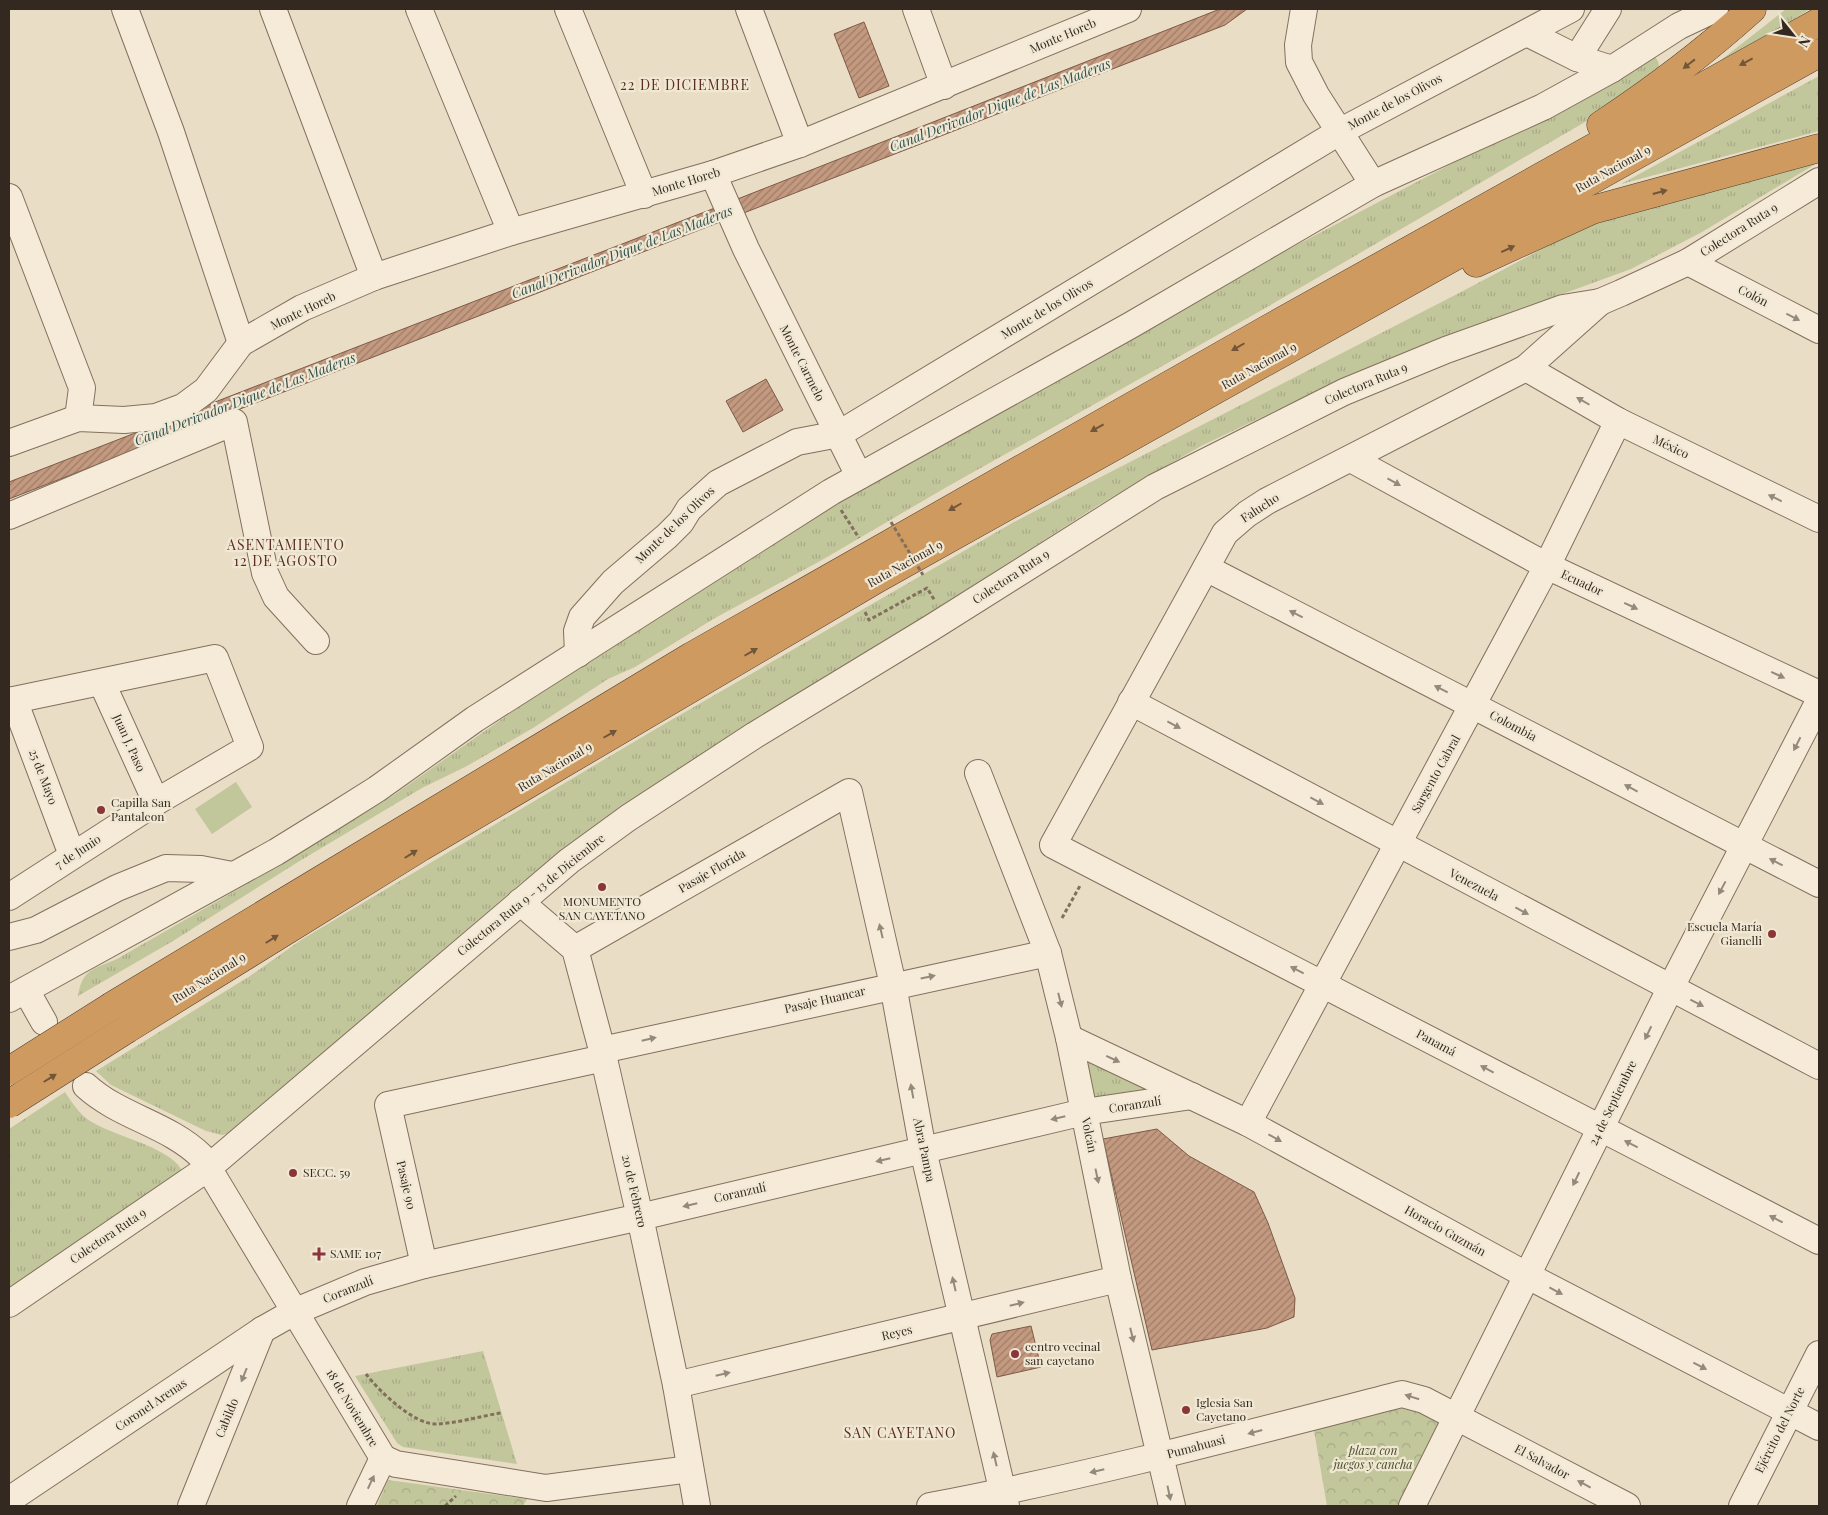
<svg xmlns="http://www.w3.org/2000/svg" width="1828" height="1515" font-family="'Playfair Display',serif">
	<style>
		.grass { fill: url(#grass-tufts) }
		.forest { fill: url(#forest-crowns) }
		.garden { fill: #c2c69b }
		.building { fill: url(#building-hatch); stroke: #7e5a46 }
		.lines { fill: none; stroke-linecap: round; stroke-linejoin: round }
		.minor-casing { stroke: #82705d; stroke-width: 28 }
		.highway-casing { stroke: #503f31; stroke-width: 29 }
		.path { stroke: #82705d; stroke-width: 3; stroke-dasharray: 4 2.5; stroke-linecap: butt }
		.minor { stroke: #f5ebd8; stroke-width: 26 }
		.highway { stroke: #ce9a60; stroke-width: 28 }
		.highway-bridge-casing { stroke: #503f31; stroke-width: 29; stroke-linecap: butt }
		.path-bridge { stroke: #82705d; stroke-width: 3; stroke-dasharray: 4 2.5; stroke-linecap: butt }
		.highway-bridge { stroke: #ce9a60; stroke-width: 28 }
		.oneway { fill: #72563a }
		.oneway2 { fill: #948a7c }
		.poi-dot { fill: #8a3538; stroke: #f1e8d4; stroke-width: 2 }
		.labels { text-anchor: middle; stroke-width: 4.5; stroke-linejoin: round; paint-order: stroke }
		.street-label { font-size: 12px; fill: #342920; stroke: #f1e8d4 }
		.poi-label { font-size: 12px; fill: #342920; stroke: #f1e8d4; text-anchor: start }
		.park-label { font-size: 12px; font-style: italic; fill: #464e29; stroke: #f1e8d4 }
		.neighbourhood-label { font-size: 14px; letter-spacing: 1px; fill: #5b2e24; stroke: #f1e8d4 }
		.water-label { font-size: 14px; font-style: italic; fill: #31524e; stroke: #f1e8d4 }
	</style>
	<defs>
		<pattern id="grass-tufts" width="24" height="20" patternUnits="userSpaceOnUse" patternTransform="scale(1.25)"><rect width="24" height="20" fill="#c2c69b"/><path d="M3 7l-1-3M5 7V3M7 7l1-3M15 17l-1-3M17 17v-4M19 17l1-3" fill="none" stroke="#a7aa85"/></pattern>
		<pattern id="forest-crowns" width="20" height="18" patternUnits="userSpaceOnUse" patternTransform="scale(1.25)"><rect width="20" height="18" fill="#c2c69b"/><path d="M2 6a3 3 0 1 1 6 0M12 15a3 3 0 1 1 6 0" fill="none" stroke="#a7aa85"/></pattern>
		<pattern id="building-hatch" width="6" height="6" patternUnits="userSpaceOnUse" patternTransform="scale(1.25)"><rect width="6" height="6" fill="#c39980"/><path d="M-1 1l2-2M0 6l6-6M5 7l2-2" fill="none" stroke="#9f7d68"/></pattern>
	</defs>
	<rect width="100%" height="100%" fill="#e9ddc6"/>
	<g class="grass">
		<polygon points="1786,9 1810,9 1684,89"/>
		<path d="M 1655,57 L 1658,61 L 1660,70 L 1616,104 L 1262,310 L 945,488 L 822,560 L 715,618 L 635,667 L 608,679 L 533,728 L 467,766 L 422,788 L 298,862 L 173,941 L 78,996 C 82,969 94,969 117,959 L 294,857 L 341,824 L 391,797 L 671,600 L 1123,336 Z"/>
		<polygon points="1819,76 1819,131 1621,184"/>
		<polygon points="1819,156 1819,162 1702,232 1631,269 1491,320 1287,405 1201,446 1097,506 610,818 521,883 230,1133 222,1135 206,1131 111,1085 96,1071 250,976 301,940 361,904 654,730 1014,522 1091,482 1463,291 1585,226"/>
		<polygon points="1084,1055 1160,1093 1091,1102"/>
		<path d="M 65,1092 C 71,1101 78,1112 87,1119 C 111,1136 168,1146 181,1169 L 176,1176 L 9,1294 L 9,1129 Z"/>
		<polygon points="483,1351 517,1464 403,1447 397,1443 355,1376"/>
	</g>
	<g class="forest">
		<polygon points="1401,1399 1443,1424 1404,1506 1327,1506 1313,1425"/>
		<polygon points="388,1480 527,1499 523,1506 377,1506"/>
	</g>
	<polygon class="garden" points="236,782 252,807 212,834 195,809"/>
	<g class="building">
		<polygon points="1220,9 1247,9 1225,25 736,216 730,202"/>
		<polygon points="864,22 889,86 859,98 834,34"/>
		<polygon points="720,206 725,220 9,499 9,482"/>
		<polygon points="766,379 783,410 743,432 726,401"/>
		<polygon points="1157,1129 1189,1156 1254,1192 1268,1223 1295,1298 1294,1317 1267,1328 1152,1350 1103,1139"/>
		<polygon points="1031,1326 1041,1367 997,1377 990,1340 992,1334"/>
	</g>
	<g class="lines">
		<defs>
			<g id="minor">
				<polyline points="125,9 171,132 241,343"/>
				<polyline points="273,9 374,277"/>
				<polyline points="419,9 511,232"/>
				<polyline points="568,9 644,195"/>
				<polyline points="749,9 800,144"/>
				<polyline points="916,9 944,86"/>
				<polyline points="1304,9 1298,45 1299,62 1316,95 1373,184"/>
				<polyline points="1527,33 1577,58 1612,69"/>
				<polyline points="1577,58 1608,9"/>
				<polyline points="713,174 746,249 859,476"/>
				<polyline points="9,197 82,388 78,418"/>
				<polyline points="1688,262 1819,330"/>
				<polyline points="1600,302 1526,368 1267,501 1247,514 1225,533 1053,845 1819,1241"/>
				<polyline points="1526,368 1618,421 1819,519"/>
				<polyline points="9,443 78,418 124,420 156,417 183,407 206,390 241,343 302,308 374,277 511,232 713,174 800,144 1128,9"/>
				<polyline points="1351,459 1547,566 1819,694"/>
				<polyline points="9,516 234,422 265,573 276,597 316,641"/>
				<polyline points="1206,568 1819,884"/>
				<polyline points="578,654 577,631 582,617 613,582 667,536 681,522 689,509 718,483 797,442 839,434 1339,132 1571,9"/>
				<polyline points="102,683 156,802"/>
				<polyline points="14,700 72,855"/>
				<polyline points="9,701 215,658 250,747 156,802 9,897"/>
				<polyline points="1131,702 1819,1066"/>
				<polyline points="978,773 1048,953 1069,1038 1118,1279 1172,1506"/>
				<polyline points="520,902 575,949 602,1050 640,1217 676,1385 697,1506"/>
				<polyline points="9,937 36,930 117,888 166,868 201,869 232,875"/>
				<polyline points="575,949 849,792 893,985 923,1150 1006,1506"/>
				<polyline points="26,990 44,1022"/>
				<polyline points="9,999 276,852 331,818 377,789 475,719 831,492 1131,325 1373,184 1543,107 1612,69 1679,26 1715,9"/>
				<polyline points="1069,1038 1248,1123 1528,1276 1819,1427"/>
				<polyline points="602,1050 1048,953"/>
				<path d="M 86,1086 C 120,1117 168,1124 201,1156 L 383,1458 L 396,1464 L 546,1488 L 690,1469"/>
				<polyline points="1248,1123 1547,566 1618,421"/>
				<polyline points="424,1265 388,1105 604,1058"/>
				<polyline points="9,1304 208,1168 569,861 628,818 755,735 931,628 1155,487 1344,392 1446,350 1563,308 1600,302 1621,293 1688,262 1819,181"/>
				<polyline points="676,1385 1118,1279"/>
				<polyline points="9,1500 262,1330 294,1312 365,1282 424,1265 640,1217 1084,1112 1192,1096"/>
				<polyline points="191,1506 262,1330"/>
				<polyline points="360,1506 383,1458"/>
				<path d="M 930,1506 C 1089,1476 1246,1434 1402,1394 L 1424,1400 L 1627,1506"/>
				<polyline points="1412,1506 1670,989 1819,701"/>
				<polyline points="1742,1506 1819,1354"/>
			</g>
			<g id="highway">
				<path d="M 1601,125 C 1657,88 1702,54 1752,9"/>
				<polyline points="1476,263 1592,210 1819,148"/>
				<polyline points="112,1006 692,656 1268,329 1819,22"/>
				<polyline points="127,1029 421,847 880,577 1819,53"/>
			</g>
		</defs>
		<use href="#minor" class="minor-casing"/>
		<use href="#highway" class="highway-casing"/>
		<g class="path">
			<polyline points="841,510 859,538"/>
			<polyline points="865,612 869,620 927,588 935,601"/>
			<polyline points="1062,918 1081,884"/>
			<path d="M 366,1374 C 379,1391 414,1425 437,1424 C 458,1423 481,1416 501,1413"/>
			<polyline points="445,1506 456,1496"/>
		</g>
		<use href="#minor" class="minor"/>
		<use href="#highway" class="highway"/>
		<defs>
			<g id="highway-bridge">
				<polyline points="9,1071 112,1006"/>
				<polyline points="9,1104 127,1029"/>
			</g>
		</defs>
		<use href="#highway-bridge" class="highway-bridge-casing"/>
		<polyline class="path-bridge" points="891,522 923,575"/>
		<use href="#highway-bridge" class="highway-bridge"/>
	</g>
	<defs><path id="oneway-solid" d="M-6-.8H1V-3.2L6.5 0L1 3.2V.8H-6Z" transform="scale(1.25)"/></defs>
	<g class="oneway">
		<use href="#oneway-solid" transform="translate(1746 62) rotate(152)"/>
		<use href="#oneway-solid" transform="translate(1689 64) rotate(142)"/>
		<use href="#oneway-solid" transform="translate(1660 192) rotate(-15)"/>
		<use href="#oneway-solid" transform="translate(1508 249) rotate(-25)"/>
		<use href="#oneway-solid" transform="translate(1238 347) rotate(150)"/>
		<use href="#oneway-solid" transform="translate(1097 428) rotate(151)"/>
		<use href="#oneway-solid" transform="translate(955 507) rotate(150)"/>
		<use href="#oneway-solid" transform="translate(751 652) rotate(-30)"/>
		<use href="#oneway-solid" transform="translate(610 734) rotate(-30)"/>
		<use href="#oneway-solid" transform="translate(411 854) rotate(-32)"/>
		<use href="#oneway-solid" transform="translate(272 939) rotate(-32)"/>
		<use href="#oneway-solid" transform="translate(50 1078) rotate(-32)"/>
	</g>
	<g class="oneway2">
		<use href="#oneway-solid" transform="translate(1793 317) rotate(27)"/>
		<use href="#oneway-solid" transform="translate(1583 401) rotate(-150)"/>
		<use href="#oneway-solid" transform="translate(1394 482) rotate(29)"/>
		<use href="#oneway-solid" transform="translate(1775 498) rotate(-154)"/>
		<use href="#oneway-solid" transform="translate(1631 606) rotate(25)"/>
		<use href="#oneway-solid" transform="translate(1296 614) rotate(-153)"/>
		<use href="#oneway-solid" transform="translate(1778 675) rotate(25)"/>
		<use href="#oneway-solid" transform="translate(1441 689) rotate(-153)"/>
		<use href="#oneway-solid" transform="translate(1174 725) rotate(28)"/>
		<use href="#oneway-solid" transform="translate(1797 744) rotate(117)"/>
		<use href="#oneway-solid" transform="translate(1631 788) rotate(-152)"/>
		<use href="#oneway-solid" transform="translate(1317 801) rotate(28)"/>
		<use href="#oneway-solid" transform="translate(1776 862) rotate(-153)"/>
		<use href="#oneway-solid" transform="translate(1722 888) rotate(118)"/>
		<use href="#oneway-solid" transform="translate(1522 911) rotate(28)"/>
		<use href="#oneway-solid" transform="translate(881 931) rotate(-103)"/>
		<use href="#oneway-solid" transform="translate(1297 970) rotate(-153)"/>
		<use href="#oneway-solid" transform="translate(928 977) rotate(-12)"/>
		<use href="#oneway-solid" transform="translate(1060 1000) rotate(76)"/>
		<use href="#oneway-solid" transform="translate(1697 1003) rotate(27)"/>
		<use href="#oneway-solid" transform="translate(1648 1033) rotate(116)"/>
		<use href="#oneway-solid" transform="translate(649 1039) rotate(-13)"/>
		<use href="#oneway-solid" transform="translate(1113 1059) rotate(25)"/>
		<use href="#oneway-solid" transform="translate(1487 1069) rotate(-152)"/>
		<use href="#oneway-solid" transform="translate(912 1091) rotate(-100)"/>
		<use href="#oneway-solid" transform="translate(1058 1118) rotate(167)"/>
		<use href="#oneway-solid" transform="translate(1275 1138) rotate(29)"/>
		<use href="#oneway-solid" transform="translate(1631 1144) rotate(-153)"/>
		<use href="#oneway-solid" transform="translate(883 1160) rotate(167)"/>
		<use href="#oneway-solid" transform="translate(1097 1176) rotate(78)"/>
		<use href="#oneway-solid" transform="translate(1576 1179) rotate(116)"/>
		<use href="#oneway-solid" transform="translate(690 1205) rotate(167)"/>
		<use href="#oneway-solid" transform="translate(1776 1219) rotate(-153)"/>
		<use href="#oneway-solid" transform="translate(954 1284) rotate(-103)"/>
		<use href="#oneway-solid" transform="translate(1556 1291) rotate(28)"/>
		<use href="#oneway-solid" transform="translate(1017 1304) rotate(-14)"/>
		<use href="#oneway-solid" transform="translate(1132 1335) rotate(76)"/>
		<use href="#oneway-solid" transform="translate(1700 1366) rotate(27)"/>
		<use href="#oneway-solid" transform="translate(723 1374) rotate(-13)"/>
		<use href="#oneway-solid" transform="translate(244 1375) rotate(112)"/>
		<use href="#oneway-solid" transform="translate(1412 1397) rotate(-163)"/>
		<use href="#oneway-solid" transform="translate(1255 1432) rotate(165)"/>
		<use href="#oneway-solid" transform="translate(995 1459) rotate(-103)"/>
		<use href="#oneway-solid" transform="translate(1097 1471) rotate(167)"/>
		<use href="#oneway-solid" transform="translate(371 1482) rotate(-65)"/>
		<use href="#oneway-solid" transform="translate(1584 1484) rotate(-152)"/>
		<use href="#oneway-solid" transform="translate(1169 1493) rotate(78)"/>
	</g>
	<g class="poi-dot">
		<circle cx="101" cy="810" r="5"/>
		<circle cx="602" cy="887" r="5"/>
		<circle cx="1772" cy="934" r="5"/>
		<circle cx="293" cy="1173" r="5"/>
		<path d="M316.5 1246.5h5v5h5v5h-5v5h-5v-5h-5v-5h5z"/>
		<circle cx="1015" cy="1354" r="5"/>
		<circle cx="1186" cy="1410" r="5"/>
	</g>
	<g class="labels">
		<g class="street-label">
			<text transform="translate(1063 36) rotate(-23)" y="4">Monte Horeb</text>
			<text transform="translate(1395 102) rotate(-28)" y="4">Monte de los Olivos</text>
			<text transform="translate(1613 169) rotate(-29)" y="4">Ruta Nacional 9</text>
			<text transform="translate(686 182) rotate(-17)" y="4">Monte Horeb</text>
			<text transform="translate(1739 230) rotate(-32)" y="4">Colectora Ruta 9</text>
			<text transform="translate(1753 296) rotate(27)" y="4">Colón</text>
			<text transform="translate(1047 309) rotate(-31)" y="4">Monte de los Olivos</text>
			<text transform="translate(303 311) rotate(-26)" y="4">Monte Horeb</text>
			<text transform="translate(802 363) rotate(63)" y="4">Monte Carmelo</text>
			<text transform="translate(1259 366) rotate(-29)" y="4">Ruta Nacional 9</text>
			<text transform="translate(1366 384) rotate(-23)" y="4">Colectora Ruta 9</text>
			<text transform="translate(1671 447) rotate(26)" y="4">México</text>
			<text transform="translate(1260 508) rotate(-33)" y="4">Falucho</text>
			<text transform="translate(675 525) rotate(-44)" y="4">Monte de los Olivos</text>
			<text transform="translate(905 564) rotate(-29)" y="4">Ruta Nacional 9</text>
			<text transform="translate(1011 577) rotate(-33)" y="4">Colectora Ruta 9</text>
			<text transform="translate(1582 583) rotate(25)" y="4">Ecuador</text>
			<text transform="translate(1513 726) rotate(28)" y="4">Colombia</text>
			<text transform="translate(129 743) rotate(66)" y="4">Juan J. Paso</text>
			<text transform="translate(555 767) rotate(-31)" y="4">Ruta Nacional 9</text>
			<text transform="translate(1436 774) rotate(-61)" y="4">Sargento Cabral</text>
			<text transform="translate(43 777) rotate(69)" y="4">25 de Mayo</text>
			<text transform="translate(78 852) rotate(-33)" y="4">7 de Junio</text>
			<text transform="translate(712 871) rotate(-30)" y="4">Pasaje Florida</text>
			<text transform="translate(1474 885) rotate(28)" y="4">Venezuela</text>
			<text transform="translate(531 895) rotate(-39)" y="4">Colectora Ruta 9 - 13 de Diciembre</text>
			<text transform="translate(209 978) rotate(-32)" y="4">Ruta Nacional 9</text>
			<text transform="translate(825 1000) rotate(-13)" y="4">Pasaje Huancar</text>
			<text transform="translate(1436 1043) rotate(28)" y="4">Panamá</text>
			<text transform="translate(1613 1103) rotate(-64)" y="4">24 de Septiembre</text>
			<text transform="translate(1135 1105) rotate(-9)" y="4">Coranzulí</text>
			<text transform="translate(1089 1135) rotate(78)" y="4">Volcán</text>
			<text transform="translate(924 1150) rotate(78)" y="4">Abra Pampa</text>
			<text transform="translate(406 1185) rotate(77)" y="4">Pasaje 90</text>
			<text transform="translate(634 1191) rotate(77)" y="4">20 de Febrero</text>
			<text transform="translate(740 1193) rotate(-13)" y="4">Coranzulí</text>
			<text transform="translate(1445 1231) rotate(29)" y="4">Horacio Guzmán</text>
			<text transform="translate(108 1236) rotate(-34)" y="4">Colectora Ruta 9</text>
			<text transform="translate(348 1290) rotate(-22)" y="4">Coranzulí</text>
			<text transform="translate(897 1333) rotate(-13)" y="4">Reyes</text>
			<text transform="translate(151 1405) rotate(-34)" y="4">Coronel Arenas</text>
			<text transform="translate(352 1408) rotate(59)" y="4">18 de Noviembre</text>
			<text transform="translate(227 1418) rotate(-68)" y="4">Cabildo</text>
			<text transform="translate(1780 1430) rotate(-63)" y="4">Ejército del Norte</text>
			<text transform="translate(1196 1447) rotate(-15)" y="4">Pumahuasi</text>
			<text transform="translate(1542 1462) rotate(28)" y="4">El Salvador</text>
		</g>
		<g class="poi-label">
			<text x="111" y="807">Capilla San<tspan x="111" dy="14">Pantaleon</tspan></text>
			<text x="602" y="906" text-anchor="middle">MONUMENTO<tspan x="602" dy="14">SAN CAYETANO</tspan></text>
			<text x="1762" y="931" text-anchor="end">Escuela María<tspan x="1762" dy="14">Gianelli</tspan></text>
			<text x="303" y="1177">SECC. 59</text>
			<text x="330" y="1258">SAME 107</text>
			<text x="1025" y="1351">centro vecinal<tspan x="1025" dy="14">san cayetano</tspan></text>
			<text x="1196" y="1407">Iglesia San<tspan x="1196" dy="14">Cayetano</tspan></text>
		</g>
		<g class="park-label">
			<text x="1373" y="1455">plaza con<tspan x="1373" dy="14">juegos y cancha</tspan></text>
		</g>
		<g class="neighbourhood-label">
			<text x="685" y="90">22 DE DICIEMBRE</text>
			<text x="286" y="550">ASENTAMIENTO<tspan x="286" dy="16">12 DE AGOSTO</tspan></text>
			<text x="900" y="1438">SAN CAYETANO</text>
		</g>
		<g class="water-label">
			<text transform="translate(1000 105) rotate(-21)" y="5">Canal Derivador Dique de Las Maderas</text>
			<text transform="translate(622 252) rotate(-21)" y="5">Canal Derivador Dique de Las Maderas</text>
			<text transform="translate(245 399) rotate(-21)" y="5">Canal Derivador Dique de Las Maderas</text>
		</g>
	</g>
	<rect width="1828" height="1515" fill="none" stroke="#342920" stroke-width="20"/>
	<g transform="translate(1793 35) rotate(120)" stroke="#f1e8d4" stroke-width="4" paint-order="stroke">
	<path d="M0-4L9 19L0 12L-9 19Z" fill="#342920"/>
	<text y="-8" font-size="14" font-weight="bold" text-anchor="middle" fill="#342920">N</text>
	</g>
</svg>
